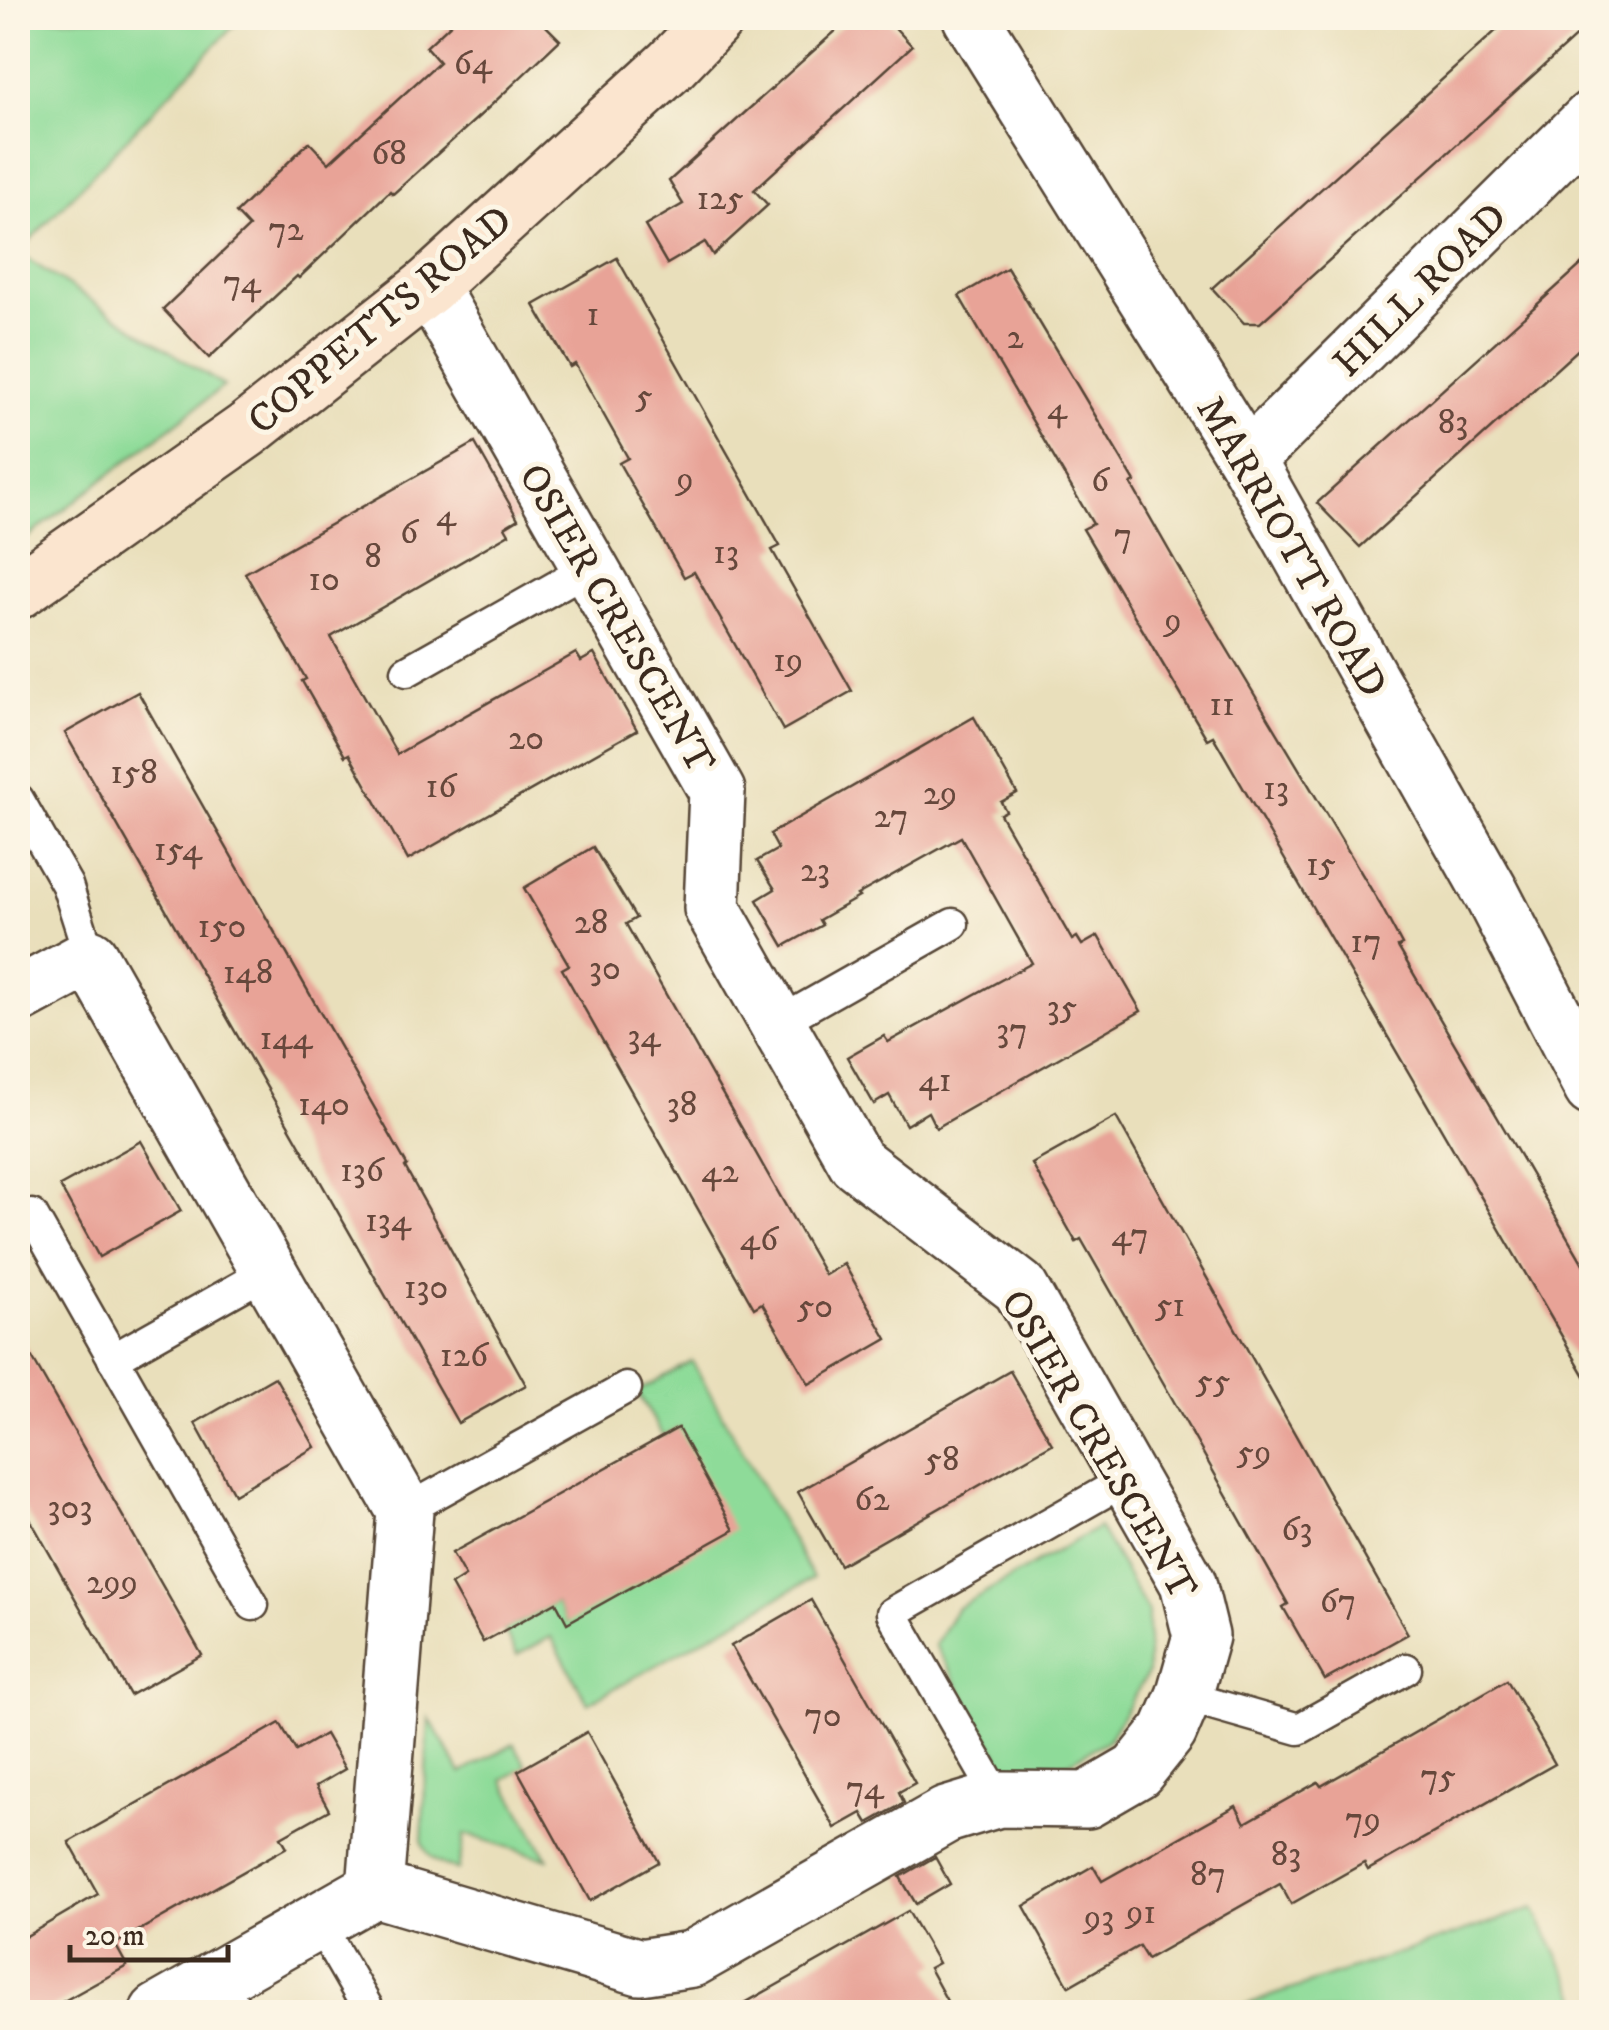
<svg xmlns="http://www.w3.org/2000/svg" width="1609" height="2030" font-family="'IM FELL DW Pica',serif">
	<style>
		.green { fill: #8edb99; stroke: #64825c; stroke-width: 2.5 }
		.building { fill: #e8a397 }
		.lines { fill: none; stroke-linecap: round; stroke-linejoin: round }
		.lane-casing { stroke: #554536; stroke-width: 35 }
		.street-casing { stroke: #554536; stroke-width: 60 }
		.secondary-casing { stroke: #554536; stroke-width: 60 }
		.lane { stroke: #fff; stroke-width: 30 }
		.street { stroke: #fff; stroke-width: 55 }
		.secondary { stroke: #fbe5cf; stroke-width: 55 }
		.labels { text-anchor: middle; stroke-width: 10; stroke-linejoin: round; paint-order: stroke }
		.number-label { font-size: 35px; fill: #66483c }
		.street-label { font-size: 40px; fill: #3b2a1e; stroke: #fcf5e5 }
	</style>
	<rect width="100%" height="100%" fill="#fcf5e5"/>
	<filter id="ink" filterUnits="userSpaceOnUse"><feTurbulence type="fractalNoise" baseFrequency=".01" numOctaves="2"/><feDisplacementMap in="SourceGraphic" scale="20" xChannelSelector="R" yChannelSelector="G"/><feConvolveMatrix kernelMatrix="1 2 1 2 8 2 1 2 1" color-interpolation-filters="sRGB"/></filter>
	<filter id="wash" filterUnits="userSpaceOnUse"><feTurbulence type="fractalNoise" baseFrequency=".0048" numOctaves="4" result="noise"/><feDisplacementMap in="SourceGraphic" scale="40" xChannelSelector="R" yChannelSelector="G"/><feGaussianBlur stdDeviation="2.25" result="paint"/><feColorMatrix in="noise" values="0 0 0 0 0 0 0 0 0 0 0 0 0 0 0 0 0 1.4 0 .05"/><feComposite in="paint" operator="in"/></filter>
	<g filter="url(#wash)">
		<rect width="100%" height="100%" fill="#e9dfbb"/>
		<g class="green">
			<polygon points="18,18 241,18 18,253 224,386 18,545"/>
			<polygon points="692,1361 813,1578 588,1703 551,1637 517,1655 504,1630 556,1602 567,1622 678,1429 663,1436 637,1392"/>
			<polygon points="1099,1527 1148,1612 1148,1673 1108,1740 1066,1764 1006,1769 935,1645 956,1609"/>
			<path d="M 429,1718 L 461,1773 L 514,1744 L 527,1766 L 503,1780 L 548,1859 L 465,1834 L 458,1870 C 439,1864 428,1861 422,1840 Z"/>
			<polygon points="1534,1908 1586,2012 1224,2012"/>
		</g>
		<g id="blocks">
			<g class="building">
				<polygon points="457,18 538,18 560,40 485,111 393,194 390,191 299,278 297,276 209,358 163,309 249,227 236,213 309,142 329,163 439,62 426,47"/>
				<polygon points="850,18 886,18 912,46 754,190 768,205 713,255 705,242 667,264 645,226 683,204 669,181"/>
				<polygon points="1510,18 1592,18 1592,22 1260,323 1244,323 1212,288"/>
				<polygon points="1592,255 1592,337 1360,547 1317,503"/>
				<polygon points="617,258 780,546 772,550 852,691 783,730 694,572 684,577 619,463 628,458 575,364 570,367 534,305"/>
				<polygon points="1007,268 1135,482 1131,484 1187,582 1380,904 1402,945 1398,947 1592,1279 1592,1388 1213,736 1207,739 1083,529 1093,524 959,296"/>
				<polygon points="475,443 518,519 505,527 509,534 331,637 397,754 576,653 581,661 594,654 637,730 408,860 349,754 345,756 302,681 306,679 245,573"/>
				<polygon points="138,692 407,1165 405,1167 526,1385 458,1423 65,733"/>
				<polygon points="974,717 1017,793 1001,802 1006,811 1000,814 1072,940 1077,937 1082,945 1098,936 1141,1011 936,1128 928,1112 906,1125 889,1095 874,1104 847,1057 884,1036 888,1042 1032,963 961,837 857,895 859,897 819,920 822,925 784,946 757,900 775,889 757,861 778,849 770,834"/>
				<polygon points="593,847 636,918 626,924 825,1275 844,1264 887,1339 809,1384 762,1303 754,1308 562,969 569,965 524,888"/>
				<polygon points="1116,1117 1408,1634 1325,1680 1283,1607 1288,1604 1164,1384 1081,1239 1076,1242 1032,1164"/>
				<polygon points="141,1141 181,1211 99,1257 60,1186"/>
				<polygon points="18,1333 202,1655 130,1695 18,1498"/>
				<polygon points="1010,1371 1052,1444 840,1565 798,1492"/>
				<polygon points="275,1377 315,1447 234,1494 195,1423"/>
				<polygon points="678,1428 734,1530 567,1623 556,1602 483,1642 451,1585 465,1576 452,1553"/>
				<polygon points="811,1600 915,1783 899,1792 904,1803 868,1823 862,1813 835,1828 731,1646"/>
				<polygon points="1507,1680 1555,1764 1368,1870 1364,1863 1291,1904 1280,1884 1147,1959 1139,1946 1069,1986 1024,1906 1093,1866 1102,1881 1236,1806 1245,1823 1318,1782 1321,1786"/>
				<polygon points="280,1723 296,1751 325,1734 345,1769 316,1786 329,1810 281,1837 287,1847 115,1944 127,1966 44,2012 18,2012 18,1941 98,1894 69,1842"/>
				<polygon points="587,1732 659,1862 590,1901 518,1771"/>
				<polygon points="935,1857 950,1884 916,1904 900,1877"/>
				<polygon points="908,1911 938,1963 929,1968 953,2012 729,2012"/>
			</g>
		</g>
	</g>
	<g filter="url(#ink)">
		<use href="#blocks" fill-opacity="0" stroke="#554536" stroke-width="2.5"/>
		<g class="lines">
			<defs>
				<g id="lane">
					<polyline points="407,671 589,568"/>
					<polyline points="18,799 67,885 90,957"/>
					<polyline points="778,1023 953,924"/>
					<polyline points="32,1215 253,1605"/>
					<polyline points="113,1359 269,1271"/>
					<polyline points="405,1511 626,1388"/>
					<polyline points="1184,1696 1299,1729 1406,1669"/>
					<polyline points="999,1799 892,1613 1129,1478"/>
					<polyline points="318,1922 370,2012"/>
					<polyline points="218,1978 238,2012"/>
				</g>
				<g id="street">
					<polyline points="971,18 1247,460 1490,891 1592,1088"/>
					<polyline points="1247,460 1592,118"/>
					<polyline points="18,996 90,957 405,1511 375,1889"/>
					<polyline points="158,2012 375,1889 640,1967 692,1959 946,1815 999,1799 1087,1800 1137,1771 1169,1731 1184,1696 1201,1636 1188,1583 1020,1288 856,1162 712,908 717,791 429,286"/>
				</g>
				<polyline id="secondary" points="18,591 247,430 429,286 671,65 716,18"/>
			</defs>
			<use href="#lane" class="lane-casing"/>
			<use href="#street" class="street-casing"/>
			<use href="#secondary" class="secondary-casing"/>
			<use href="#lane" class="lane"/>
			<use href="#street" class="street"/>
			<use href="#secondary" class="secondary"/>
		</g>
	</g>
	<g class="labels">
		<g class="number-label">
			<text x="473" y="74">64</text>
			<text x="389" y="164">68</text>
			<text x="720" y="209">125</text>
			<text x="286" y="240">72</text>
			<text x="242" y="293">74</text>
			<text x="593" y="325">1</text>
			<text x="1015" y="348">2</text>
			<text x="644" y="407">5</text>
			<text x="1057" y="419">4</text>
			<text x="1453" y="433">83</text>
			<text x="685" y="490">9</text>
			<text x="1100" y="491">6</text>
			<text x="446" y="526">4</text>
			<text x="409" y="543">6</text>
			<text x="1123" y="546">7</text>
			<text x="726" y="563">13</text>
			<text x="373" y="567">8</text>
			<text x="324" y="590">10</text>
			<text x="1173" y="631">9</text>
			<text x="788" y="671">19</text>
			<text x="1222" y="715">11</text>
			<text x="526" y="749">20</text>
			<text x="134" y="783">158</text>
			<text x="441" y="797">16</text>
			<text x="1276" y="799">13</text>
			<text x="940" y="804">29</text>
			<text x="891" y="827">27</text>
			<text x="178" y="860">154</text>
			<text x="1321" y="875">15</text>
			<text x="815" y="881">23</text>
			<text x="591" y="933">28</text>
			<text x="222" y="937">150</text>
			<text x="1366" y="952">17</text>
			<text x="605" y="979">30</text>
			<text x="248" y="983">148</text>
			<text x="1062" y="1018">35</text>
			<text x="1012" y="1041">37</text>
			<text x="644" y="1047">34</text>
			<text x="286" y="1049">144</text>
			<text x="935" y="1091">41</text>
			<text x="324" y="1115">140</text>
			<text x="682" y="1115">38</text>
			<text x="362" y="1181">136</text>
			<text x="720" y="1182">42</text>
			<text x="388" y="1231">134</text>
			<text x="1130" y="1246">47</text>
			<text x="759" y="1250">46</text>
			<text x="426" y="1298">130</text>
			<text x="1170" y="1316">51</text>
			<text x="815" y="1317">50</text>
			<text x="464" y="1366">126</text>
			<text x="1213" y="1392">55</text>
			<text x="1254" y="1463">59</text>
			<text x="942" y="1470">58</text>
			<text x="872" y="1510">62</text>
			<text x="70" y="1518">303</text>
			<text x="1297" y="1540">63</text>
			<text x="112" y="1593">299</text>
			<text x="1338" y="1612">67</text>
			<text x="823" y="1726">70</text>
			<text x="1438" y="1787">75</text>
			<text x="865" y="1799">74</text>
			<text x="1363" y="1830">79</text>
			<text x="1286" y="1865">83</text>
			<text x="1208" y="1885">87</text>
			<text x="1141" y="1923">91</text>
			<text x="1099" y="1928">93</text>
		</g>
		<g class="street-label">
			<text transform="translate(1419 289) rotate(-45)" y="14">HILL ROAD</text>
			<text transform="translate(379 319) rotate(-40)" y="14">COPPETTS ROAD</text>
			<text transform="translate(1293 546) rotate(60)" y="14">MARRIOTT ROAD</text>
			<text transform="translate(618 618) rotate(60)" y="14">OSIER CRESCENT</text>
			<text transform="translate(1100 1444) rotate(60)" y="14">OSIER CRESCENT</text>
		</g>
	</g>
	<rect width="1609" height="2030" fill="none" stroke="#fcf5e5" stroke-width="60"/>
	<path d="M70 1945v15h158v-15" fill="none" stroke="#3b2a1e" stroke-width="5"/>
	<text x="85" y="1945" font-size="30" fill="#3b2a1e" stroke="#fcf5e5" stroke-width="8" paint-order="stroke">20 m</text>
</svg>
